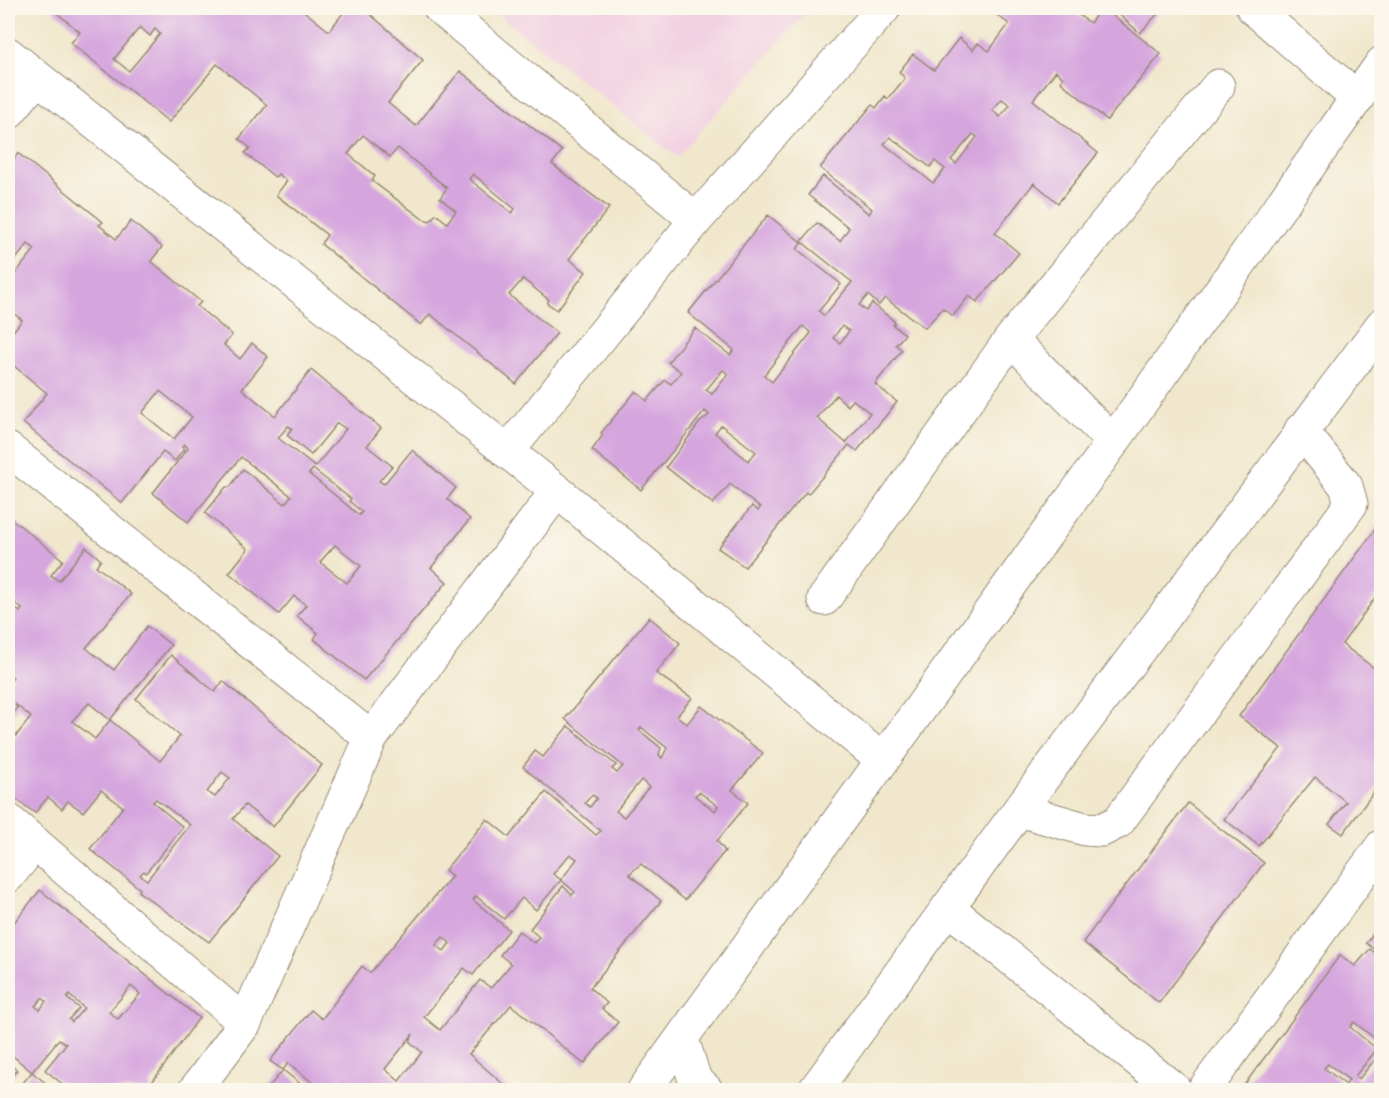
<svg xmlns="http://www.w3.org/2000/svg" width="1389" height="1098" font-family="'IM FELL French Canon',serif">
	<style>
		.built { fill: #f2cfe1 }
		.building { fill: #d5a5de; fill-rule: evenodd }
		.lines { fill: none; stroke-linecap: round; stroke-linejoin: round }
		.minor-casing { stroke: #968875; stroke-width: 35 }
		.minor { stroke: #fff; stroke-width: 33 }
	</style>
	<rect width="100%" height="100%" fill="#fbf7ec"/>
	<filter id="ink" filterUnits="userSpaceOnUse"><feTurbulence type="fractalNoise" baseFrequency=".0167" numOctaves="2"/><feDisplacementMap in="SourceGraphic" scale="12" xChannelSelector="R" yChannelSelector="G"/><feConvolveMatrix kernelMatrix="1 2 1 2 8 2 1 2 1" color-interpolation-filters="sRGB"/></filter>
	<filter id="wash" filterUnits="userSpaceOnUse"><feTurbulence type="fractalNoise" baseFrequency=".008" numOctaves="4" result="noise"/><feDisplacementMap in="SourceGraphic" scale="24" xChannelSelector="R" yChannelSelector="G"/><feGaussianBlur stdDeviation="1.35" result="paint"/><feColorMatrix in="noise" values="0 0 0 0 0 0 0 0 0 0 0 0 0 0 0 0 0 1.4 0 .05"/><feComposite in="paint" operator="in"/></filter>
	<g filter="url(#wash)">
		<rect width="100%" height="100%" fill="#f0e7cc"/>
		<polygon class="built" points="490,8 810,8 677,157"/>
		<g id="blocks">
			<g class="building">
				<path d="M 51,8 L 256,8 L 260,10 L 262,8 L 300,8 L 329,31 L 347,8 L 363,8 L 423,60 L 388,103 L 416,126 L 460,71 L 562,151 L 552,164 L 609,208 L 569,259 L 586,272 L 557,310 L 547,303 L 549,300 L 523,279 L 509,295 L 557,333 L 516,384 L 430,314 L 421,325 L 321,244 L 327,235 L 276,195 L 287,181 L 278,174 L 275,177 L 245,153 L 250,148 L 239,139 L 267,105 L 217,64 L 169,122 L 71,43 L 80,32 ZM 140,27 L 150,36 L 155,29 L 160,34 L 129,71 L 114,59 ZM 363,135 L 390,157 L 398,148 L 447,188 L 440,198 L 456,211 L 447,223 L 436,214 L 430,221 L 423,219 L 372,181 L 375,176 L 348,154 ZM 473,174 L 515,209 L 512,213 L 469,179 Z"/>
				<path d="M 987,8 L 1076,8 L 1073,11 L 1090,23 L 1096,15 L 1085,8 L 1163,8 L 1140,33 L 1114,10 L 1111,14 L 1161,54 L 1107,120 L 1061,82 L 1063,78 L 1056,71 L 1033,100 L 1098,153 L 1058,203 L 1034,183 L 995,233 L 1019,253 L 977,302 L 969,296 L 953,316 L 943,308 L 925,328 L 885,298 L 879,305 L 868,295 L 859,305 L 866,311 L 872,303 L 895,322 L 893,325 L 905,334 L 896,345 L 902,350 L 875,384 L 897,402 L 857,451 L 849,445 L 808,494 L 806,492 L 745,567 L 718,548 L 752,506 L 758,511 L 760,508 L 730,484 L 713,504 L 666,467 L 700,422 L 709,415 L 705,411 L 641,490 L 592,450 L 603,435 L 601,433 L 636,391 L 647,401 L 665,380 L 671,384 L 681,372 L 668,362 L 695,328 L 730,355 L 734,350 L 688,313 L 768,215 L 801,242 L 817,223 L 840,241 L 849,228 L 808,195 L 823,176 L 869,214 L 872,209 L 820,168 L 872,105 L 876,108 L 885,96 L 888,99 L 905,78 L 899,72 L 913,54 L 934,70 L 959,38 L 973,50 L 978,43 L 989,51 L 1009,24 ZM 1002,99 L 1010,105 L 1000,117 L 992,110 ZM 973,134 L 977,137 L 956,164 L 951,160 ZM 890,137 L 930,167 L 935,161 L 945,169 L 933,183 L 884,144 ZM 802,242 L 852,282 L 824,316 L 819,311 L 841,284 L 797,249 ZM 803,326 L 811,333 L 772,382 L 764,375 ZM 842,326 L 849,331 L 840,343 L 833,338 ZM 723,370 L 728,374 L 712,394 L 706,390 ZM 836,395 L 848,406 L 853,400 L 870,413 L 846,443 L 817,418 ZM 721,425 L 756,452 L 748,461 L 715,433 Z"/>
				<path d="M 18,153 L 103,222 L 99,225 L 116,239 L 131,221 L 162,247 L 151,261 L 201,302 L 197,306 L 232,335 L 224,345 L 240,359 L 252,343 L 268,357 L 242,389 L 275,416 L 311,370 L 381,428 L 367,446 L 392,466 L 379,481 L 384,484 L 412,450 L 456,488 L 447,499 L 470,519 L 431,568 L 447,582 L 364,680 L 314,639 L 318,633 L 297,616 L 306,605 L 294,596 L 279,614 L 229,573 L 248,549 L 205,513 L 226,487 L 230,487 L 243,469 L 285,504 L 291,496 L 241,457 L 188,522 L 153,493 L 188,448 L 184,444 L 182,447 L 184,449 L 175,461 L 163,452 L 122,503 L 23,423 L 47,393 L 8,361 L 8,338 L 22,320 L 8,309 L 8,283 L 35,249 L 28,244 L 8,269 L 8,167 ZM 160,391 L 192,417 L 174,439 L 142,413 ZM 337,423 L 346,429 L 315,467 L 278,438 L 288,426 L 292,428 L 287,435 L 311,455 ZM 313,469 L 351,499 L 349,501 L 362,512 L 359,515 L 309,474 ZM 335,545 L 361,566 L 347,583 L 320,562 Z"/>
				<path d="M 8,516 L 63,560 L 51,575 L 59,581 L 86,547 L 101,560 L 96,566 L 131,594 L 86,648 L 114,670 L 147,626 L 171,645 L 110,720 L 89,703 L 72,721 L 95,739 L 110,720 L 160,761 L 180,736 L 136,699 L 171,655 L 215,692 L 223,681 L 322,765 L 273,827 L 245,805 L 233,819 L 278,856 L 209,942 L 139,892 L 140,889 L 90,849 L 123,807 L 101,790 L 83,812 L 68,801 L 62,809 L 48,797 L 35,813 L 8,793 L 8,746 L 31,717 L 15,704 L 17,708 L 8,719 L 8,683 L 13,678 L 8,673 L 8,603 L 20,612 L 22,609 L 8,597 ZM 222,772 L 230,778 L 215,797 L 207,792 ZM 156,799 L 190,825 L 147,880 L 140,875 L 144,871 L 146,873 L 183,827 L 153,802 Z"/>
				<polygon points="1379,524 1382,526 1382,594 1379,592 1342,644 1382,674 1382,781 1343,834 1329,824 1346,802 1315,777 1259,846 1224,819 1281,748 1239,716"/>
				<path d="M 649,617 L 680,643 L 656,673 L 692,698 L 677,716 L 687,724 L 701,706 L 763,753 L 732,790 L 748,803 L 717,841 L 725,851 L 685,900 L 641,864 L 629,874 L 661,901 L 590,988 L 607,1003 L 602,1009 L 618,1022 L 584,1064 L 511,1005 L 469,1054 L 510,1090 L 345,1090 L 347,1088 L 342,1084 L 337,1090 L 322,1090 L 288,1063 L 283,1070 L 270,1061 L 311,1010 L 322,1019 L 362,966 L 370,973 L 452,876 L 445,870 L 487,819 L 509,837 L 546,792 L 596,835 L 601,831 L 523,767 L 535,751 L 543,757 L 568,726 L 616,765 L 612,769 L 617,773 L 623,766 L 565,719 ZM 641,727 L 667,748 L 662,758 L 659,755 L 661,748 L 639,730 ZM 641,780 L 649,787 L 624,817 L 616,811 ZM 699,792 L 718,806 L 715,811 L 695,796 ZM 592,795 L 597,798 L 590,807 L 585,803 ZM 570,854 L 577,859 L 561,880 L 575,892 L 572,895 L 563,886 L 530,929 L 539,937 L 534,943 L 519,931 L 500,955 L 511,964 L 491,988 L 480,980 L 440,1030 L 424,1017 L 464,968 L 473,975 L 509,930 L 473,900 L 476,896 L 504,919 L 522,898 L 536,910 L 561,880 L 553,874 ZM 443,937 L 450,943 L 444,951 L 436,945 ZM 413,1034 L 410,1042 L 422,1052 L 399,1081 L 385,1069 Z"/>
				<polygon points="1188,803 1264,863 1159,1003 1083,942"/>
				<path d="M 40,890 L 199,1018 L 150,1085 L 152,1086 L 149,1090 L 70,1090 L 45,1070 L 66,1044 L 59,1039 L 32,1072 L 8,1052 L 8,930 ZM 131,986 L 140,994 L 118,1019 L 109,1012 ZM 69,995 L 84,1008 L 72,1022 L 69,1019 L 79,1008 L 67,998 ZM 42,998 L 46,1001 L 40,1010 L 35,1006 Z"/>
				<polygon points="1382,922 1382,955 1366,943"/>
				<path d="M 1370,949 L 1382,958 L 1382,1044 L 1354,1022 L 1350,1027 L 1377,1049 L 1355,1076 L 1359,1079 L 1382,1051 L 1382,1090 L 1245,1090 L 1242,1088 L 1340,955 L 1355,966 ZM 1328,1064 L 1349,1080 L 1346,1085 L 1324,1068 Z"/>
				<polygon points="8,1063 17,1070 8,1081"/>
				<polygon points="283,1070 308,1090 268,1088"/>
				<polygon points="32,1072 54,1090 17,1090"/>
			</g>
		</g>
	</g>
	<g filter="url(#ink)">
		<use href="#blocks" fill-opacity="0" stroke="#968875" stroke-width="1.5"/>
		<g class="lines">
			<defs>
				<g id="minor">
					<polyline points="440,8 696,220"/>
					<polyline points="1253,8 1357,98"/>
					<polyline points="8,54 557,491 881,759"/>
					<polyline points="8,113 37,78"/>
					<polyline points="1011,339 1113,442"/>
					<polyline points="8,449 371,738"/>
					<polyline points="507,452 696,220 884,8"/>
					<polyline points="824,599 1011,339 1218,86"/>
					<polyline points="1019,810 1085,829 1102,830 1118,822 1351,504 1346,486 1301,430"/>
					<polyline points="8,820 245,1023"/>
					<polyline points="8,876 35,843"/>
					<polyline points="948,908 1175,1090"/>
					<polyline points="682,1039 695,1080 706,1090"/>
					<polyline points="195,1090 245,1023 371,738 557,491"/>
					<polyline points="644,1090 1113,442 1382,63"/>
					<polyline points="815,1090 1019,810 1382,325"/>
					<polyline points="1204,1090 1382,846"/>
				</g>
			</defs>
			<use href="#minor" class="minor-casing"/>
			<use href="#minor" class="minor"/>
		</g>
	</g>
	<rect width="1389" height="1098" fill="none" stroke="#fbf7ec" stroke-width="30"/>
</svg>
